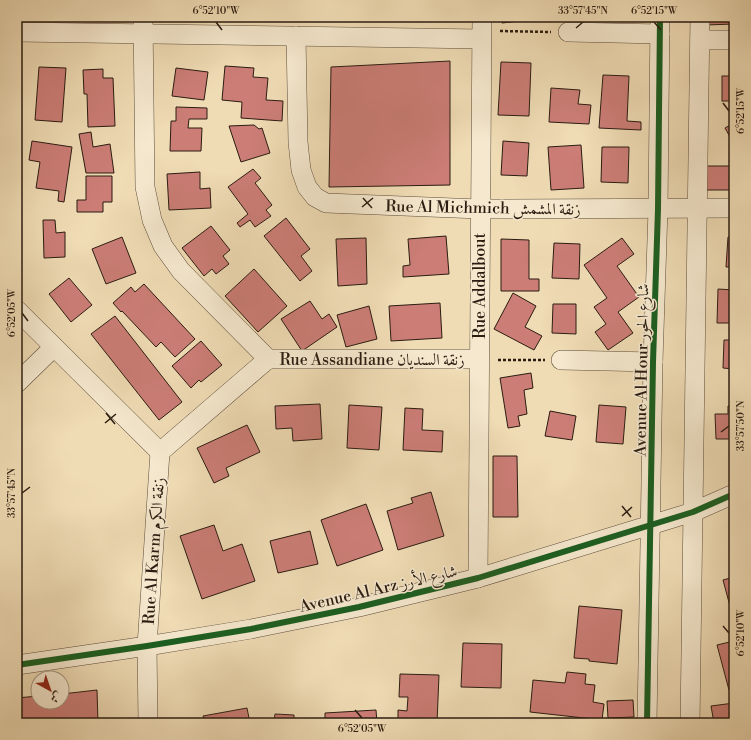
<svg xmlns="http://www.w3.org/2000/svg" width="751" height="740" font-family="'Libre Bodoni',Amiri,serif">
	<style>
		.building { fill: #cb7d76; stroke: #2b1c11 }
		.lines { fill: none; stroke-linecap: round; stroke-linejoin: round }
		.minor-casing { stroke: #5c4c3a; stroke-width: 20 }
		.path { stroke: #2b1c11; stroke-width: 2.5; stroke-dasharray: 3 2; stroke-linecap: butt }
		.minor { stroke: #f5e8ce; stroke-width: 19 }
		.cycleway-casing { stroke: #f5e8ce; stroke-width: 8 }
		.cycleway { stroke: #1b5e20; stroke-width: 6 }
		.ticks { fill: none; stroke: #2b1c11; stroke-width: 1.5 }
		.labels { text-anchor: middle; stroke-width: 3; stroke-linejoin: round; paint-order: stroke }
		.street-label { font-size: 16px; fill: #2b1c11; stroke: #f5e8ce }
		.neatline { fill: none; stroke: #2b1c11; stroke-width: 1.5 }
		.ticks-label { font-size: 10px; text-anchor: middle; fill: #2b1c11 }
	</style>
	<rect width="100%" height="100%" fill="#efdbb4"/>
	<filter id="stains"><feTurbulence type="fractalNoise" baseFrequency=".005" numOctaves="4"/><feColorMatrix values="0 0 0 0 .2 0 0 0 0 .09 0 0 0 0 .02 0 0 0 .5 -.17"/></filter>
	<radialGradient id="worn" r=".72"><stop offset=".6" stop-color="#630" stop-opacity="0"/><stop offset="1" stop-color="#630" stop-opacity=".3"/></radialGradient>
	<g class="building">
		<polygon points="502,17 528,17 528,20 502,23"/>
		<polygon points="705,17 734,17 734,24 706,25"/>
		<polygon points="450,61 450,185 329,187 331,67"/>
		<polygon points="501,62 531,63 529,116 498,115"/>
		<polygon points="225,66 254,68 253,77 268,78 266,100 283,101 282,121 241,118 242,102 222,100"/>
		<polygon points="39,67 66,68 62,122 35,120"/>
		<polygon points="176,68 208,72 204,100 172,96"/>
		<polygon points="103,69 103,78 113,78 115,126 88,127 87,94 84,94 83,70"/>
		<polygon points="603,75 629,76 627,121 641,122 641,130 599,128"/>
		<rect x="722" y="76" width="12" height="25"/>
		<polygon points="551,88 580,90 578,104 591,105 589,124 549,122"/>
		<polygon points="176,107 207,108 207,119 189,119 188,128 202,128 201,151 170,151 171,121 176,121"/>
		<polygon points="734,123 734,144 725,128"/>
		<polygon points="254,125 259,129 262,128 270,153 241,162 229,126"/>
		<polygon points="91,132 93,147 110,144 114,173 86,173 79,134"/>
		<polygon points="32,141 72,147 64,202 58,201 59,191 36,188 40,162 29,160"/>
		<polygon points="503,141 529,143 527,176 501,175"/>
		<polygon points="581,145 584,188 551,190 548,147"/>
		<polygon points="602,147 629,147 628,183 601,182"/>
		<rect x="701" y="166" width="33" height="24"/>
		<polygon points="253,169 261,178 255,183 272,205 266,210 271,216 255,227 250,220 240,227 237,223 248,214 228,187"/>
		<polygon points="200,172 200,189 210,188 211,208 169,210 167,174"/>
		<polygon points="86,176 112,176 112,202 103,202 103,212 77,212 77,200 86,200"/>
		<polygon points="286,218 310,249 301,256 312,271 300,281 264,236"/>
		<polygon points="43,220 55,220 56,233 65,232 65,257 44,258"/>
		<polygon points="211,226 230,250 223,256 229,264 216,274 212,269 204,276 182,248"/>
		<polygon points="446,236 449,274 403,277 403,266 410,265 408,239"/>
		<polygon points="122,237 136,273 106,284 92,249"/>
		<polygon points="728,237 734,237 734,267 726,267"/>
		<polygon points="366,238 367,284 338,286 336,239"/>
		<polygon points="622,238 634,254 617,266 639,297 618,312 633,333 608,350 595,332 606,324 594,307 607,298 584,265"/>
		<polygon points="501,239 529,240 529,279 539,279 539,291 501,291"/>
		<polygon points="554,243 580,244 579,279 552,278"/>
		<polygon points="254,269 287,306 258,332 225,296"/>
		<polygon points="69,278 92,305 71,322 49,294"/>
		<polygon points="144,284 195,339 175,357 161,342 156,347 122,311 121,312 113,303 131,287 135,292"/>
		<polygon points="718,289 734,290 734,319 732,319 732,323 717,323"/>
		<polygon points="513,293 536,306 525,327 542,336 534,350 494,329"/>
		<polygon points="310,301 322,319 329,314 337,327 302,351 281,319"/>
		<polygon points="440,303 442,338 391,341 389,306"/>
		<polygon points="553,304 576,304 576,334 552,333"/>
		<polygon points="369,306 377,339 346,347 337,315"/>
		<polygon points="115,316 182,402 159,420 91,334"/>
		<polygon points="724,340 734,340 734,369 723,368"/>
		<polygon points="201,341 222,365 201,382 199,380 191,388 172,366"/>
		<polygon points="531,373 533,388 524,390 527,414 518,416 520,426 508,428 500,378"/>
		<polygon points="320,404 322,439 293,441 292,428 276,429 275,406"/>
		<polygon points="349,405 382,407 379,450 347,448"/>
		<polygon points="599,405 626,407 623,444 596,442"/>
		<polygon points="728,406 734,406 734,439 716,439 715,414 728,414"/>
		<polygon points="405,408 423,409 422,430 443,431 442,452 403,450"/>
		<polygon points="550,411 576,416 572,440 545,436"/>
		<polygon points="247,425 260,452 226,468 229,476 214,483 197,448"/>
		<polygon points="493,456 517,456 518,517 493,517"/>
		<polygon points="431,492 444,536 398,550 387,511 413,503 411,498"/>
		<polygon points="366,504 383,550 337,566 321,520"/>
		<polygon points="214,525 223,551 242,544 255,581 202,599 180,536"/>
		<polygon points="310,531 318,564 278,573 270,541"/>
		<polygon points="734,577 734,621 723,580"/>
		<polygon points="579,606 622,610 617,664 589,661 589,659 574,658"/>
		<polygon points="734,641 734,688 729,690 717,645"/>
		<polygon points="463,643 502,644 501,688 461,687"/>
		<polygon points="567,672 586,674 585,684 595,685 593,702 604,704 602,720 530,712 533,680 565,683"/>
		<polygon points="400,674 439,675 437,723 398,723 398,710 407,711 408,697 399,697"/>
		<polygon points="97,690 98,723 17,723 17,698 38,696 38,702 62,702 62,694"/>
		<polygon points="633,700 634,717 608,718 607,701"/>
		<polygon points="734,703 734,723 714,723 711,706"/>
		<polygon points="247,708 250,723 205,723 203,716"/>
		<polygon points="376,710 377,723 325,723 325,713"/>
		<polygon points="275,714 294,715 294,723 274,723"/>
	</g>
	<g class="lines">
		<defs>
			<g id="minor">
				<polyline points="143,17 145,187 152,220 163,246 181,271 268,359 479,359"/>
				<polyline points="17,32 481,39"/>
				<polyline points="568,32 660,34"/>
				<polyline points="296,36 298,142 301,170 307,187 315,197 326,203 480,209 734,208"/>
				<polyline points="700,40 734,40"/>
				<polyline points="17,310 160,452"/>
				<polyline points="561,360 653,362"/>
				<polyline points="17,383 54,347"/>
				<polyline points="160,452 268,359"/>
				<polyline points="478,578 482,17"/>
				<polyline points="17,665 147,646 251,629 359,607 478,578 693,512 734,494"/>
				<polyline points="148,723 147,646 160,452"/>
				<polyline points="647,723 653,362 658,209 660,17"/>
				<polyline points="690,723 700,17"/>
			</g>
		</defs>
		<use href="#minor" class="minor-casing"/>
		<g class="path">
			<polyline points="500,31 551,32"/>
			<polyline points="498,360 545,360"/>
		</g>
		<use href="#minor" class="minor"/>
		<defs>
			<g id="cycleway">
				<polyline points="17,665 147,646 251,629 359,607 478,578 693,512 734,494"/>
				<polyline points="647,723 653,362 658,209 660,17"/>
			</g>
		</defs>
		<use href="#cycleway" class="cycleway-casing"/>
		<use href="#cycleway" class="cycleway"/>
	</g>
	<path class="ticks" d="M 216,22 L 222,30M 654,22 L 661,30M 576,28 L 583,22M 723,103 L 729,111M 363,198 L 372,208M 362,207 L 373,198M 22,313 L 28,321M 106,413 L 115,424M 105,423 L 116,414M 721,432 L 729,426M 22,493 L 30,487M 622,506 L 631,517M 622,516 L 632,507M 723,626 L 729,633M 355,710 L 362,718"/>
	<g class="labels">
		<g class="street-label">
			<text transform="translate(483 207) rotate(1)" y="6">Rue Al Michmich زنقة المشمش</text>
			<text transform="translate(479 286) rotate(-90)" y="6">Rue Addalbout</text>
			<text x="372" y="365">Rue Assandiane زنقة السنديان</text>
			<text transform="translate(641 370) rotate(-89)" y="6">Avenue Al Hour شارع الحور</text>
			<text transform="translate(153 551) rotate(-86)" y="6">Rue Al Karm زنقة الكرم</text>
			<text transform="translate(378 588) rotate(-13)" y="6">Avenue Al Arz شارع الأرز</text>
		</g>
	</g>
	<rect width="751" height="740" fill="none" stroke="#efdbb4" stroke-width="44"/>
	<g transform="translate(50 690) rotate(140)"><circle r="19" fill="#f5e8ce" stroke="#a49682"/>
	<path d="M0-3L7 15L0 10L-7 15Z" fill="#8f2418"/>
	<text y="-6" font-size="11" font-weight="bold" text-anchor="middle" fill="#2b1c11">ش</text>
	</g>
	<rect x="22" y="22" width="707" height="696" class="neatline"/>
	<g class="ticks-label">
		<text x="216" y="14">6°52'10"W</text>
		<text x="583" y="14">33°57'45"N</text>
		<text x="654" y="14">6°52'15"W</text>
		<text transform="translate(740 111) rotate(-90)" y="4">6°52'15"W</text>
		<text transform="translate(11 313) rotate(-90)" y="4">6°52'05"W</text>
		<text transform="translate(740 426) rotate(-90)" y="4">33°57'50"N</text>
		<text transform="translate(11 493) rotate(-90)" y="4">33°57'45"N</text>
		<text transform="translate(740 633) rotate(-90)" y="4">6°52'10"W</text>
		<text x="362" y="732">6°52'05"W</text>
	</g>
	<rect width="100%" height="100%" filter="url(#stains)"/>
	<rect width="100%" height="100%" fill="url(#worn)"/>
</svg>
